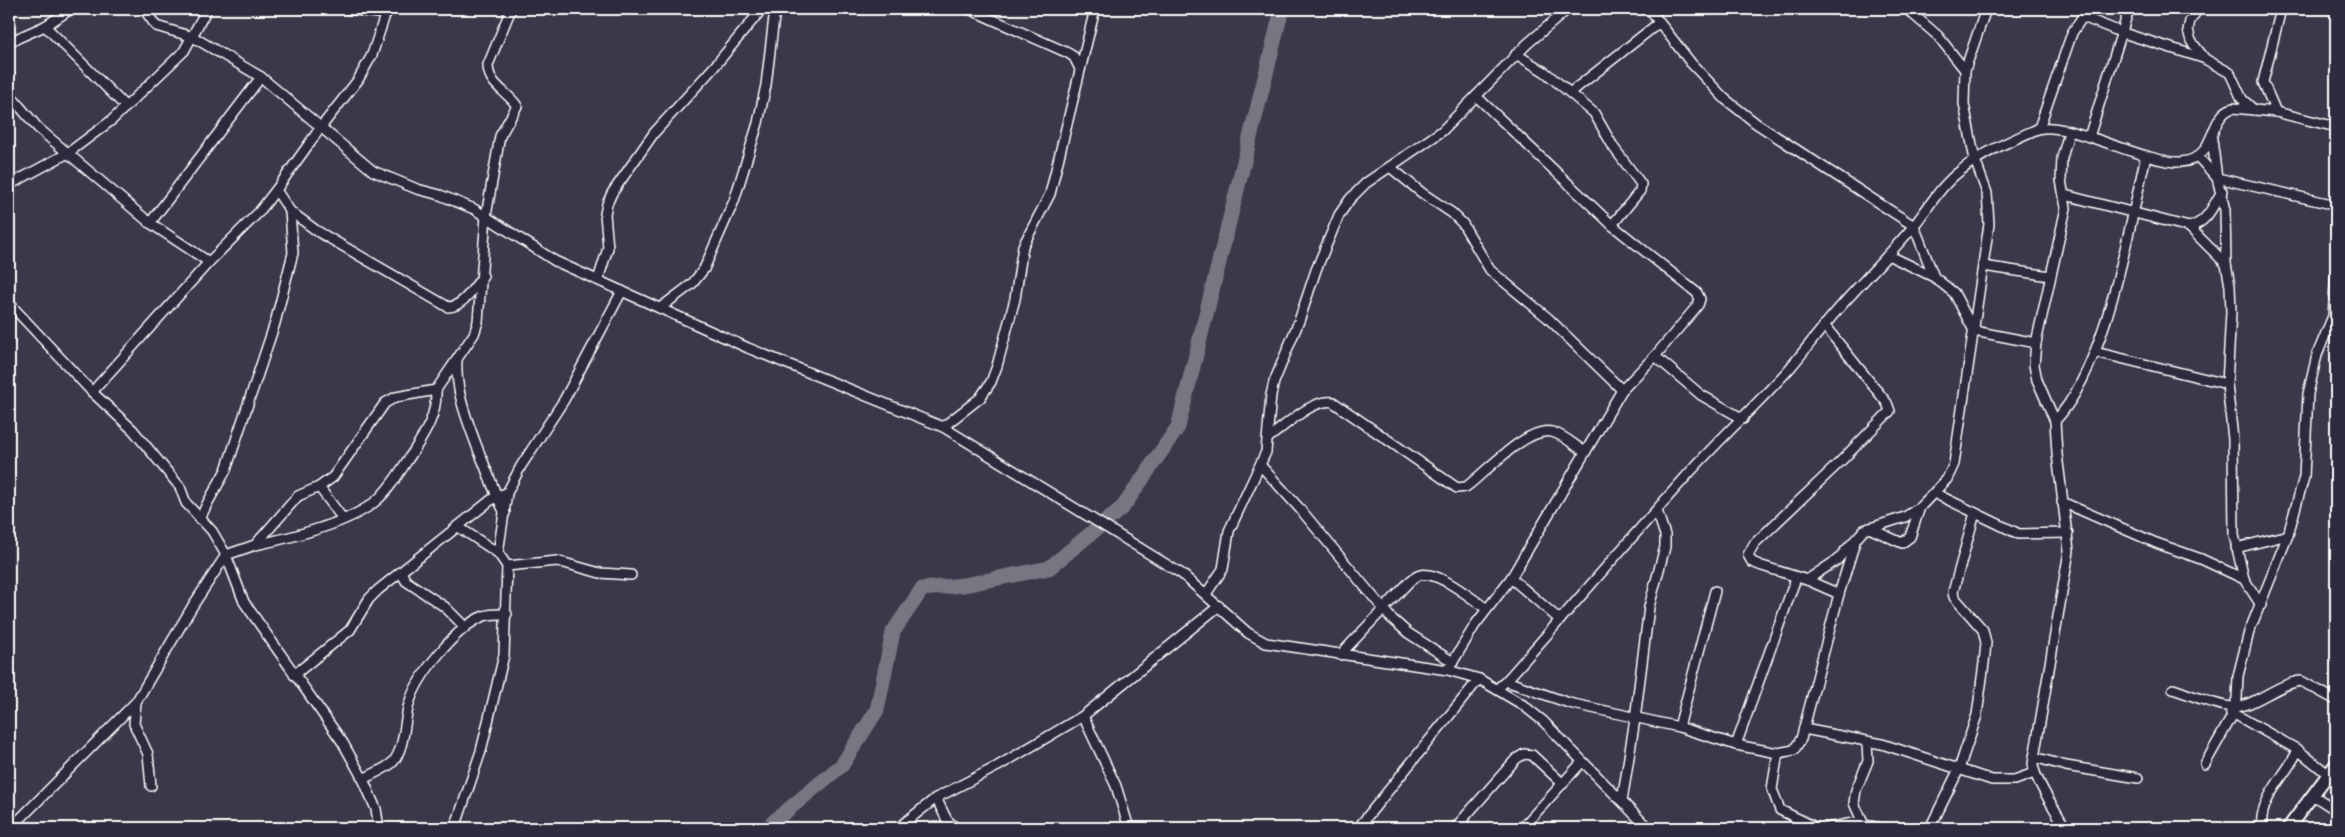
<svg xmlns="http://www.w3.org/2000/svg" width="2345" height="837" font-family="Mynerve,sans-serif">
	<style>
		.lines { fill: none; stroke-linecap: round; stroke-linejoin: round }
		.river { stroke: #797682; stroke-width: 15 }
		.minor-casing { stroke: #fff; stroke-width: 12 }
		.tertiary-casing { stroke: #fff; stroke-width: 15 }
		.minor { stroke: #2f2a3d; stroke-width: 9 }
		.tertiary { stroke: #2f2a3d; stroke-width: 11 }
	</style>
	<rect width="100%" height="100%" fill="#3c3749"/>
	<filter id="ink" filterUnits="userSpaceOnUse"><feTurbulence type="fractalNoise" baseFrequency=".02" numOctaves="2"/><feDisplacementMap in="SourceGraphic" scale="10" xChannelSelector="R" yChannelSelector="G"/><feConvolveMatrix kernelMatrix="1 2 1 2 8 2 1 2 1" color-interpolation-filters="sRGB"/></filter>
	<g filter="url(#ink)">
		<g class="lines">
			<polyline class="river" points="770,828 772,823 842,765 877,710 893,632 922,589 964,585 1049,568 1123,507 1178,427 1282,9"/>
			<defs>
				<g id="minor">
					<polyline points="144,9 156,26 193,37 261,77 373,171 417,189 440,195 474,209 555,261 748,348 943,427 1182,574 1248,633 1266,643 1448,670 1479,679 1523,705 1543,721 1648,828"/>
					<polyline points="348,9 386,14"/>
					<polyline points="969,9 1068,53 1074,57 1079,67"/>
					<polyline points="1649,9 1691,63 1725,99 1757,124 1914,226 1934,277 1954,293 1974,331"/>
					<polyline points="1907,9 1938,36 1965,70"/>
					<polyline points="2198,9 2190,21 2188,30 2191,41 2205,59 2230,73 2242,99 2254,110"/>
					<polyline points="2083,17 2123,33 2203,58"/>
					<polyline points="45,26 126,107"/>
					<polyline points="9,42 45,26 71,9"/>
					<polyline points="1516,54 1545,72 1594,113 1614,148 1641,184 1640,191 1612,225"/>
					<polyline points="1571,92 1660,22"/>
					<polyline points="9,94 38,128 150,223 209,262"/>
					<polyline points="2276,112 2263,82 2281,9"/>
					<polyline points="2039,128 2072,33 2081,19 2093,9"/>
					<polyline points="2089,137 2129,9"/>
					<polyline points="2212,139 2217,178 2336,205"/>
					<polyline points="2198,157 2217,178 2225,210 2226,264 2230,286 2231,312 2227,384 2233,439 2234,535 2244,579 2261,605"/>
					<polyline points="1390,167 1422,193 1452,213 1463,224 1490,270 1548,318 1622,390"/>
					<polyline points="9,185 68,153 112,120 184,51 207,9"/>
					<path d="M 276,190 L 290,211 L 317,231 L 448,307 C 463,307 474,287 483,276"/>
					<path d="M 2065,195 L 2189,227 C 2207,223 2213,206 2222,191"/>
					<polyline points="150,223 261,77"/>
					<polyline points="2189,227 2226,264"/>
					<polyline points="1888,255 1934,277"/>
					<polyline points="1983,266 2050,276"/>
					<polyline points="598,280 608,248 605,214 607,204 612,193 654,133 714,67 762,9"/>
					<polyline points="9,303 92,392 133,430 180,487 186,503 212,531 226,555 244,602 343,743 363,779 376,809 379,828"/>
					<polyline points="660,308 692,284 704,269 734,201 758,123 766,85 775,9"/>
					<polyline points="1824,325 1887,403 1890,411 1840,462 1754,544 1748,555 1752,562 1762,566 1807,580 1839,594"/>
					<polyline points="1974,331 2036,343"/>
					<polyline points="2095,352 2227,384"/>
					<polyline points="1655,356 1701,395 1743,419"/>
					<path d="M 457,358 C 455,392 467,420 479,452 C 488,472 494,493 505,513"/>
					<polyline points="92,392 209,262 259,212 276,190 321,127 358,80 372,55 387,9"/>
					<path d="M 2055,421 C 2107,365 2128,231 2146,156"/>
					<polyline points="943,427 980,398 991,382 997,366 1015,299 1023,246 1050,194 1095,9"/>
					<path d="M 1268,438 C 1284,427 1313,398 1333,402 L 1457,488 L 1466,487 C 1485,473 1527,426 1552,432 C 1564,435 1574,445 1585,452"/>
					<polyline points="1261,466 1301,510 1390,617 1408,633 1453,662"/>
					<polyline points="319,487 343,519"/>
					<polyline points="1934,493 2019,534 2068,533"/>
					<polyline points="2062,502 2156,543 2201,559 2244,579"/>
					<polyline points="200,519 207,504 226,470 275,323 293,253 290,211"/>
					<polyline points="457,526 498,553"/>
					<polyline points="1869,528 1902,543 1910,537 1920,507"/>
					<path d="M 255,545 C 289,538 350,523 376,501 C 391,488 402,468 413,452 C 426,432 437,414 436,390"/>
					<polyline points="2236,548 2288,535"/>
					<polyline points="507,566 557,561 600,573 631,575"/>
					<polyline points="401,572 406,581 445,607 465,627"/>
					<polyline points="1511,578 1560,620"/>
					<polyline points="1807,580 1837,560 1864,530 1905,517 1920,507 1947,479 1954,464 1989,224 1987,193 1975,160 1964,104 1965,70 1986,9"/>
					<polyline points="1206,594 1223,569 1229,531 1266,452 1271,395 1274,382 1299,321 1316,270 1339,215 1350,199 1366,183 1442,131 1527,44 1568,9"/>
					<path d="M 1340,655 L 1410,581 C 1413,579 1416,576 1420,575 C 1438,570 1472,599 1487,609"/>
					<polyline points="1448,670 1475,625 1511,578 1622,390 1655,356 1698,305 1700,299 1697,293 1612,225 1476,96"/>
					<polyline points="294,675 350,630 369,599 378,590 496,496 507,493"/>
					<polyline points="1506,681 1569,703 1679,727 1736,745 1778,753 1772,789 1780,810 1817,828"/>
					<path d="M 1497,689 L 1506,681 C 1565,615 1623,547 1682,481 C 1716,442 1755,407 1790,368 C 1807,348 1823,326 1841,306 C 1864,280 1889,255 1912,228 C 1928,209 1940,186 1960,171 C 1982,153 2010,141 2035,130 C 2062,117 2144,164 2181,162 C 2218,159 2207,116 2233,108 L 2276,112 L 2336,127"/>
					<path d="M 2173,689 C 2188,694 2217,706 2232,707 C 2253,708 2278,683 2301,681 L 2336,700"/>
					<polyline points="136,702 134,724 148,754 151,786"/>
					<path d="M 2231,712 L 2298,750 C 2287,775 2258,799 2262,828"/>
					<polyline points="1083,716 1116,786 1129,828"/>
					<polyline points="1679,727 1715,591"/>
					<polyline points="1804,729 1882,744 1992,780 2015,780 2034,773"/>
					<polyline points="1736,745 1796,578"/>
					<polyline points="2298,750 2329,775"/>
					<polyline points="1778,753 1794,750 1801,739 1839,594 1855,542"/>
					<polyline points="2034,757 2066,766 2138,778"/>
					<polyline points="2205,764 2231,718 2231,712 2237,699 2238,676 2249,632 2288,535 2304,477 2308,394 2317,355 2333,316 2336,273"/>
					<path d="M 363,779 C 372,774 386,769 393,762 C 405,748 404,721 409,704 C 417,676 457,626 484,616 C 492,613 499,614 507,614"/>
					<polyline points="2314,796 2336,810"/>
					<polyline points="936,798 947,820 956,828"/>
					<polyline points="1622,801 1635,719 1649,607 1665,547 1665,535 1657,511"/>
					<path d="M 20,819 L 136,702 L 192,607 L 226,555 L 255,545 L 298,496 L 319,487 L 333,477 L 385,403 L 396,397 L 436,390 L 474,334 L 478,322 L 486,216 L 500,136 L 517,106 C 507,91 488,85 488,65 L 511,9"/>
					<polyline points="1863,823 1854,803 1856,790 1868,761 1867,743"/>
					<polyline points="455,828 481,751 504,655 507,566 498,553 507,493 521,466 564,400 622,291"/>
					<polyline points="898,828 936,798 998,766 1083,716 1219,606"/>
					<polyline points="1358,828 1479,679"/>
					<polyline points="1455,828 1516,759 1524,754 1532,755 1563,784"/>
					<polyline points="1522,828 1582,762"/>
					<polyline points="1828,828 1853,823 1881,828"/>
					<polyline points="1930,828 1959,769 1977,715 1984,663 1986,643 1983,630 1954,597 1953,592 1975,513"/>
					<path d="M 2065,828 C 2057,811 2034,780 2033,764 L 2069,551 L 2057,454 L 2055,421 L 2037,380 L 2034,365 L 2036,343 L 2066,208 L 2061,180 L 2062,158 L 2069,132"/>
				</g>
				<polyline id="tertiary" points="2288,828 2336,764"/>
			</defs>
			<use href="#minor" class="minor-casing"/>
			<use href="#tertiary" class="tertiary-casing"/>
			<use href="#minor" class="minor"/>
			<use href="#tertiary" class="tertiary"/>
		</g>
	</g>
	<rect width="2345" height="837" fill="none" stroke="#2f2a3d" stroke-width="30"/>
	<rect x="15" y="15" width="2315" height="807" fill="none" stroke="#fff" stroke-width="2" filter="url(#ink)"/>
</svg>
